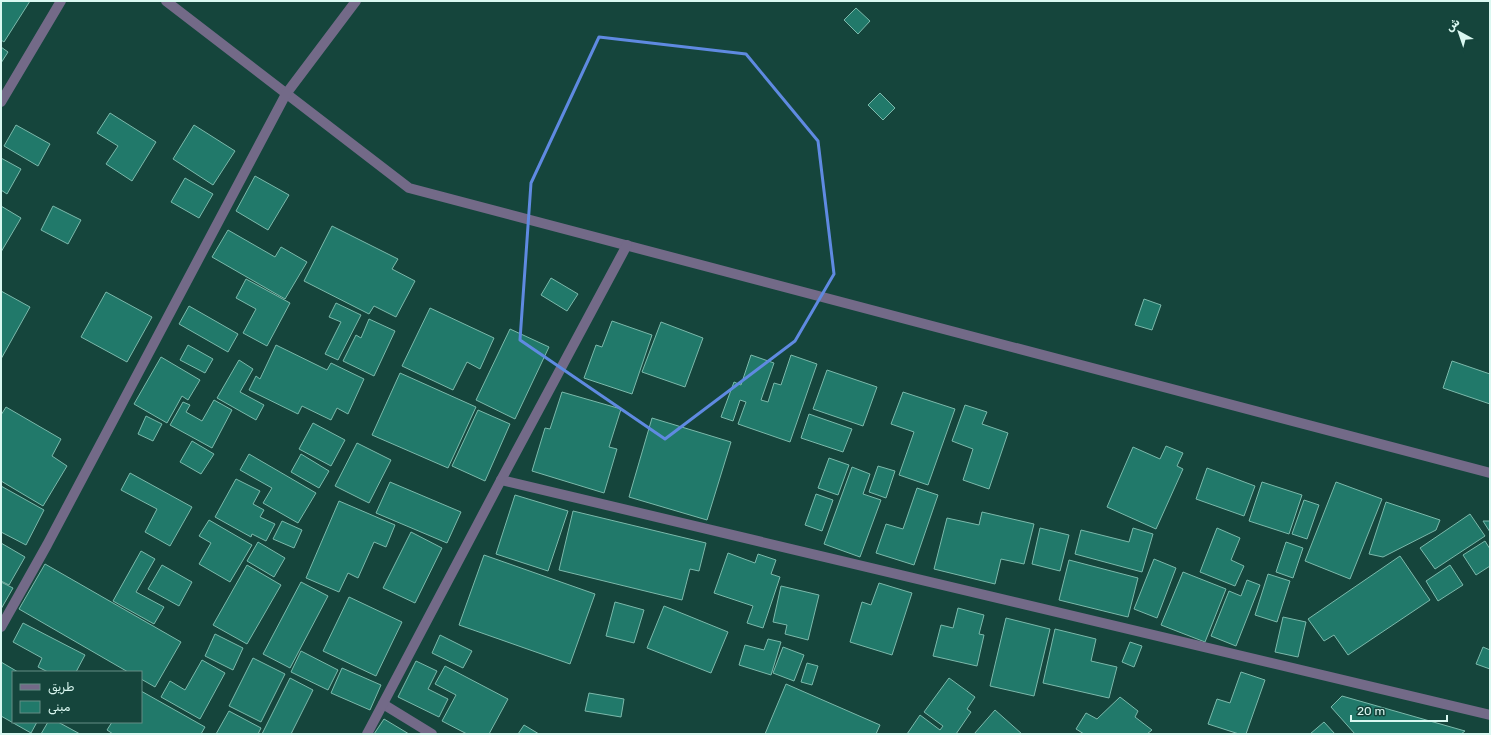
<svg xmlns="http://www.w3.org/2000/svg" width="1491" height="735" font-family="Rubik,Vazirmatn,sans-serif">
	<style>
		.building { fill: #21796a; stroke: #7bb9ab }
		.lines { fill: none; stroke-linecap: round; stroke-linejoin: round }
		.minor { stroke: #736a88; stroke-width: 10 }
		.marked { fill: none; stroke: #5f8ae1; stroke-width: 3; stroke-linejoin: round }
	</style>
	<rect width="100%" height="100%" fill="#15453c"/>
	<g class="building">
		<polygon points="1,1 30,1 4,42 1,40"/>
		<polygon points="856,8 870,21 858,34 844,20"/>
		<polygon points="1,47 8,52 1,63"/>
		<polygon points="880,93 895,108 883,120 868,105"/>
		<polygon points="110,113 156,142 132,181 106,164 118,146 97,133"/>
		<polygon points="16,125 50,144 38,166 4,146"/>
		<polygon points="194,125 235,151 213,185 173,159"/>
		<polygon points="1,158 21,169 7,194 1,190"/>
		<polygon points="255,176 289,195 268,230 236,211"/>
		<polygon points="185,178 213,194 199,218 171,202"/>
		<polygon points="1,206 21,218 1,252"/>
		<polygon points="53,206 81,220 68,244 41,230"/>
		<polygon points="332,226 398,259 392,269 415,281 396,317 374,306 369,314 304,281"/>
		<polygon points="228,230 275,257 281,247 307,262 285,299 212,257"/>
		<polygon points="551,278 578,294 567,311 541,295"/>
		<polygon points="246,279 290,303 267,346 243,333 256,309 236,298"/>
		<polygon points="1,291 30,307 1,359"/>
		<polygon points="106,292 152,317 127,362 81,337"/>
		<polygon points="1144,299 1161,305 1152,330 1135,325"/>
		<polygon points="336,303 361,315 338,360 325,354 341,322 329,317"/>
		<polygon points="189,306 238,334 228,352 179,324"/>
		<polygon points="430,308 494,338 480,369 467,362 453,390 402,366"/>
		<polygon points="369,319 395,331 374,376 343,361 356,335 361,338"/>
		<polygon points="612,321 652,335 632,394 584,378 596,345 602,347"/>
		<polygon points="661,322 703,338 685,387 642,372"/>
		<polygon points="510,329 549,347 515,419 476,400"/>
		<polygon points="188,345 213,359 205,373 180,360"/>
		<polygon points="276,345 327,370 331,363 364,379 348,414 337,408 331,420 302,406 298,414 249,390 256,376 260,379"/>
		<polygon points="751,355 774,363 761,400 768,402 774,383 781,385 791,355 817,364 790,442 738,424 746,402 740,400 733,421 721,417 734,382 741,385"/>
		<polygon points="161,357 200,380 188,400 182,396 167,423 134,404"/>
		<polygon points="239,360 253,369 240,392 264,405 256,420 217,398"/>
		<polygon points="1452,361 1490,374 1490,404 1443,388"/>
		<polygon points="827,370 877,387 863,426 813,409"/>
		<polygon points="400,373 476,407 448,468 372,435"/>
		<polygon points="562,392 621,409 609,447 617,449 604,493 532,471 545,428 550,429"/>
		<polygon points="903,392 955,409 928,485 899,475 914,432 891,424"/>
		<polygon points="214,400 232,410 212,448 170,425 183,402 190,405 186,412 202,421"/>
		<polygon points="965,405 987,412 982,424 1008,433 989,489 963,480 973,449 952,441"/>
		<polygon points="6,407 61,439 52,456 67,466 43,506 1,481 1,415"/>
		<polygon points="478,410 510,424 485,481 452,466"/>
		<polygon points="809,414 852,429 843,452 801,438"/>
		<polygon points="146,416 162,424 153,441 138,434"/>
		<polygon points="652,418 731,442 707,520 629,497"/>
		<polygon points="313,423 345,440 331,466 299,449"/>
		<polygon points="192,441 214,454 201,474 180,462"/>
		<polygon points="357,443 391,460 369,503 335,486"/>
		<polygon points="1166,446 1183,453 1177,466 1183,469 1156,529 1107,507 1133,447 1160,459"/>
		<polygon points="249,454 316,493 298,523 263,503 272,488 240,470"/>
		<polygon points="301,454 329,471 319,488 291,472"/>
		<polygon points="829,458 849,465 838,495 818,488"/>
		<polygon points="878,466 895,471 886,498 869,492"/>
		<polygon points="852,467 870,474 863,494 881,500 860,557 824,544"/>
		<polygon points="1207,468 1255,486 1244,516 1196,499"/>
		<polygon points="130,473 192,507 170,546 145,532 157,509 121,490"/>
		<polygon points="236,479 260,491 253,504 264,510 260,517 275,524 266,541 252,534 251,537 215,517"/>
		<polygon points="390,482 461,512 447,543 376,513"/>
		<polygon points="1262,482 1302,495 1289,534 1249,521"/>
		<polygon points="1336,482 1382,499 1350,579 1305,561"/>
		<polygon points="1,486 44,510 26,545 1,532"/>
		<polygon points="917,488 938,495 914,565 876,553 886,524 903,529"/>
		<polygon points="816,494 833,500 822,531 805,525"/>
		<polygon points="515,495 568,511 548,571 496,554"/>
		<polygon points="1304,500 1319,505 1307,539 1292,534"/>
		<polygon points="339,501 395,525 386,547 374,542 358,578 348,573 339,592 306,578"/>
		<polygon points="1386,502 1440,520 1436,530 1383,557 1369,554"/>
		<polygon points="573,511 706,543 699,571 690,569 682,600 559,570"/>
		<polygon points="982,512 1034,524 1024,564 1001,559 995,584 934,569 947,518 979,525"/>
		<polygon points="1470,514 1485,536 1435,569 1420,548"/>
		<polygon points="209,520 252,545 230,582 199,564 211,543 199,536"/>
		<polygon points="282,521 302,530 294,548 273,539"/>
		<polygon points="1483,521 1490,521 1490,532"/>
		<polygon points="1040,528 1069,535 1060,571 1032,564"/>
		<polygon points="1133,528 1153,534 1142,572 1075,554 1081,530 1129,542"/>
		<polygon points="1217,528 1240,538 1231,560 1244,566 1235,586 1200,572"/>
		<polygon points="411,532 442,548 415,603 383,588"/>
		<polygon points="1485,541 1490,549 1490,566 1476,575 1463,555"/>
		<polygon points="258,542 285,558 274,577 247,561"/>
		<polygon points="1286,542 1303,548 1293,578 1276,572"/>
		<polygon points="1,543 25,557 9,585 1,581"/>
		<polygon points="141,551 155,559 136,592 164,607 154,624 113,601"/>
		<polygon points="728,553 755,563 758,554 776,560 771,574 780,577 763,628 747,623 753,606 714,593"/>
		<polygon points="484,555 595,594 570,664 459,625"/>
		<polygon points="1400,556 1430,600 1348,655 1334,635 1324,641 1308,619"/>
		<polygon points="1154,559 1176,568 1157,618 1134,609"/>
		<polygon points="1069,560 1138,578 1128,617 1059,600"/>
		<polygon points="45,564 181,642 155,687 141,679 141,672 128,672 19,609"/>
		<polygon points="162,565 192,582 179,606 148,589"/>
		<polygon points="247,565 281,585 247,644 213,625"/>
		<polygon points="1450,565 1463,585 1438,601 1426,581"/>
		<polygon points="1183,572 1226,589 1205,642 1161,625"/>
		<polygon points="1268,574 1290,581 1277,622 1255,615"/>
		<polygon points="1247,580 1260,585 1236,646 1211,636 1229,591 1241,596"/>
		<polygon points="1,582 13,588 1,609"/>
		<polygon points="301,582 328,596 290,668 263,654"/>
		<polygon points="879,583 912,593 892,655 850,642 862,602 871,605"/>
		<polygon points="781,586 819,595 808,640 785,634 787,625 773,622"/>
		<polygon points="349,597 402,622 376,676 323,651"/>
		<polygon points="615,602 644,610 634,643 606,636"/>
		<polygon points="664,606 728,632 711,673 647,648"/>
		<polygon points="958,608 984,615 979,634 984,635 977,666 933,656 941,625 953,628"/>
		<polygon points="1283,617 1306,622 1298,657 1275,652"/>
		<polygon points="1006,618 1050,629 1034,696 990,686"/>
		<polygon points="23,623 85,655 76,672 48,672 38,667 42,658 13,642"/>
		<polygon points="1055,629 1096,639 1091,661 1117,667 1109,698 1043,683"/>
		<polygon points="215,634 243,648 233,670 205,656"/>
		<polygon points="440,635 472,651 463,668 432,653"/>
		<polygon points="768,639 781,642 771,675 739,665 745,645 764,650"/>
		<polygon points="1130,642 1142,646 1134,667 1122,662"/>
		<polygon points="783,647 804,655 794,681 773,673"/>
		<polygon points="1483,647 1490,650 1490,669 1476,664"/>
		<polygon points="301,651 338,670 328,690 291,672"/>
		<polygon points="253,658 285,674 261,722 229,706"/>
		<polygon points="202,660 225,673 200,719 161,697 170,681 185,690"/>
		<polygon points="416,661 437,671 428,689 448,699 439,717 398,697"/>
		<polygon points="1,662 18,672 13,672 13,722 37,722 31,733 1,716"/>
		<polygon points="807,663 818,666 812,685 801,682"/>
		<polygon points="445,666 508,699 489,734 467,734 442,721 456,695 435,684"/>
		<polygon points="342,668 381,685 370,710 331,693"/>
		<polygon points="1241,672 1265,680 1246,734 1239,734 1208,724 1217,699 1230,703"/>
		<polygon points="290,678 313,690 291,734 262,734"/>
		<polygon points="949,678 975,697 967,709 971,712 956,734 907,734 920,715 940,730 943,726 924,712"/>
		<polygon points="786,684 880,725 876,734 765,734"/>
		<polygon points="141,691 205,727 201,734 113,734 107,730 112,722 141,722"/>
		<polygon points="589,693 624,699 621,717 585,711"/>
		<polygon points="1342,696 1465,731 1461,734 1355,734 1331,707"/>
		<polygon points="1120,697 1138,711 1135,717 1152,730 1147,734 1084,734 1076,729 1086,713 1097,719"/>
		<polygon points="995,710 1022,734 974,734"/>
		<polygon points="229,711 261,728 258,734 216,734"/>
		<polygon points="384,719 409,734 374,734"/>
		<polygon points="48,722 58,722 80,734 41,734"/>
		<polygon points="1324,722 1335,734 1310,734"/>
		<polygon points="524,725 539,734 518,734"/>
	</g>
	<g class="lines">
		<g class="minor">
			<polyline points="166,1 409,188 1490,473"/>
			<polyline points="1,102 61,1"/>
			<polyline points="501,480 1490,715"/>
			<polyline points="1,627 47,545 286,94 356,1"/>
			<polyline points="383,704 432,734"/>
			<polyline points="367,734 501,480 627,245"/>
		</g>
	</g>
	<path class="marked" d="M 599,37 L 746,54 L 818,141 L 834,274 L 795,341 L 665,439 L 520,340 L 531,183 Z"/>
	<rect width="1491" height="735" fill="none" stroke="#daf8f1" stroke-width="4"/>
	<rect x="12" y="671" width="130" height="52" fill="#15453c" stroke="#648d84"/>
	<rect x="20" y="684" width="20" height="6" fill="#736a88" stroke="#648d84"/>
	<text x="48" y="691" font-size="12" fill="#daf8f1">طريق</text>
	<rect x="20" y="701" width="20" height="12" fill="#21796a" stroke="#648d84"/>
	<text x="48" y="711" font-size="12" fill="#daf8f1">مبنى</text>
	<g transform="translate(1459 32) rotate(320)" stroke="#15453c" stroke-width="3" paint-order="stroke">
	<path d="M0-3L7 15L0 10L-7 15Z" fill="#daf8f1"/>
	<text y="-6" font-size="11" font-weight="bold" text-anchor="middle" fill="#daf8f1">ش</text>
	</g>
	<path d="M1351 715v6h96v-6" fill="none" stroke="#daf8f1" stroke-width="2"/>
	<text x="1357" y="715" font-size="12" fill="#daf8f1" stroke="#15453c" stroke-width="3" paint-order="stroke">20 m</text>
</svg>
